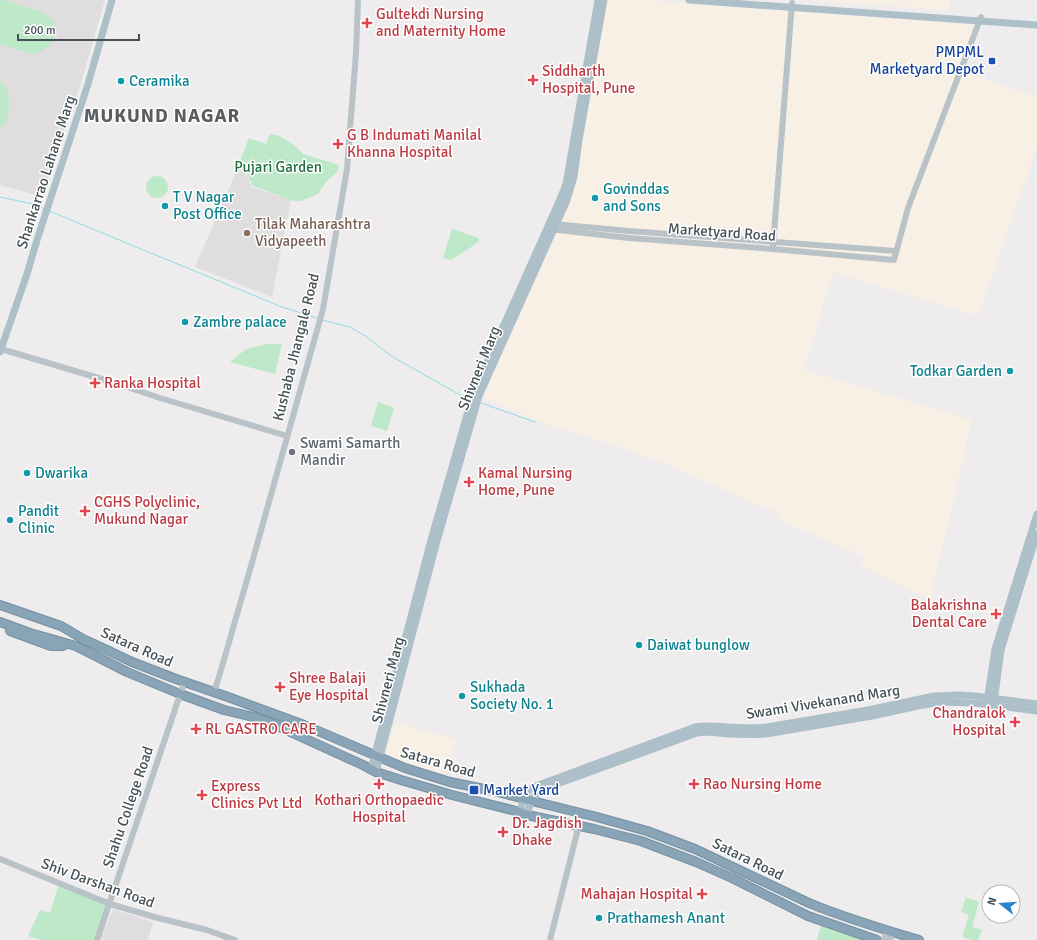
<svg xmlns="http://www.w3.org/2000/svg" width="1037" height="940" font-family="Signika,sans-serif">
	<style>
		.commercial { fill: #f9f0e5 }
		.education { fill: #dfdddd }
		.green { fill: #bde9c8 }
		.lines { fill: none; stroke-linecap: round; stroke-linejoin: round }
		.stream { stroke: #8edbe2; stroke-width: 1 }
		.highway-casing { stroke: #738fa2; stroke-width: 10 }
		.minor { stroke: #b8c2c7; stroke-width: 6 }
		.major { stroke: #adbfc8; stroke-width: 7 }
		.highway { stroke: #88a4b6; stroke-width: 8 }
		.health-dot { fill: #e0444e; stroke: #fff; stroke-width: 1.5 }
		.transit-dot { fill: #1a4fb4; stroke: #fff; stroke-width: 1.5 }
		.culture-dot { fill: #0f9aa8; stroke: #fff; stroke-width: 1.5 }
		.education-dot { fill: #8d6e63; stroke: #fff; stroke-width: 1.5 }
		.worship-dot { fill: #6b7280; stroke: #fff; stroke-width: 1.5 }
		.labels { text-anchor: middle; stroke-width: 3; stroke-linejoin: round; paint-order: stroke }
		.health-label { font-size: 15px; fill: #be3a42; stroke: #fff; text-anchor: start }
		.transit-label { font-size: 15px; fill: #164399; stroke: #fff; text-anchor: end }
		.culture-label { font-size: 15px; fill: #0d838f; stroke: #fff; text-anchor: start }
		.park-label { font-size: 15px; fill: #1f703d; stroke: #fff }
		.street-label { font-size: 15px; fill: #465157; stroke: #fff }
		.education-label { font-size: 15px; fill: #785e54; stroke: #fff; text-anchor: start }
		.worship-label { font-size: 15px; fill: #5b616d; stroke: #fff; text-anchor: start }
		.district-label { font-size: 19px; font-weight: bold; letter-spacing: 1px; fill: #595d60; stroke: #fff }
	</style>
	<rect width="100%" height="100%" fill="#eeecec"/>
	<g class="commercial">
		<polygon points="607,0 645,0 981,25 964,71 1015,90 1037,97 1037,147 978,316 833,272 804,370 972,420 930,600 861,565 864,556 785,523 778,513 663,463 621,447 540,422 482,397 565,215 577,168"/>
		<polygon points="802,0 951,0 949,10"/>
		<polygon points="395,723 456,739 446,774 385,757"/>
	</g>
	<g class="education">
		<polygon points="0,0 105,0 80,86 42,197 0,185"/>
		<polygon points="240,163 252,187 291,200 272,297 195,267"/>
		<polygon points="113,909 153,922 148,940 105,940 101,938"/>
	</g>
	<g class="green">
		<polygon points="0,0 4,0 42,12 51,18 54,25 55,34 52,43 46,48 39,52 32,54 0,44"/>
		<polygon points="0,80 8,91 9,105 7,120 0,129"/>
		<polygon points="270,134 280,136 294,145 303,154 339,165 338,171 326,182 318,194 301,201 294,201 253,186 240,161 249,138 266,144"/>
		<circle cx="157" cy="187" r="11"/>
		<polygon points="452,229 479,238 479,241 467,250 451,260 443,258"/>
		<polygon points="266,344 282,344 275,374 230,362 246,349"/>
		<polygon points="378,402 394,408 387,431 371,426"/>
		<polygon points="59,883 110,904 96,940 42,940 28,936 40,910 50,913"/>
		<polygon points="966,897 979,902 972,927 982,930 978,940 972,940 962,937 969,915 961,912"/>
		<polygon points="822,921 877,940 817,940"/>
	</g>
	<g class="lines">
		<g class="stream">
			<polyline points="0,197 33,204 45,209"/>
			<polyline points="49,211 282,307 317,318"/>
			<polyline points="322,320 350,327 367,337 391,356 462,396 468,398"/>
			<polyline points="481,403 535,422"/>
		</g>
		<defs>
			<g id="highway">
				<path d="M 0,605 L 61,626 L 83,639 L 107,650 L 132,662 L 176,679 L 228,697 L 304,725 L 405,768 L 450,782 L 494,791 L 536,802 L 597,817 L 647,831 L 695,849 L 809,903 C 845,918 882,929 919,940"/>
				<polyline points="0,622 30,633 76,646 127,672 180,694 224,710 257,718 275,725 363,765 376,772 401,780 452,795 516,811 527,815 594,829 641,841 696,862 732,878 808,916 877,940"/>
				<polyline points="10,631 51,646 63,646"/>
			</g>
		</defs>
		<use href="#highway" class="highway-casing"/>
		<g class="minor">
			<polyline points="553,224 629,231 896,251"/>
			<polyline points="549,229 629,238 773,249 894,260 908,208 981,17"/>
			<polyline points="773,246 792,3"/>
			<polyline points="1,349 112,382 160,398 287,436"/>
			<polyline points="214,693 223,663 253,559 323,309 347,169 356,53 358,0"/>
			<polyline points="0,859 110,904 158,918 207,930 235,940"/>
			<polyline points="97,940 184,683"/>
			<polyline points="550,940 579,825"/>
			<polyline points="884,940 887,930"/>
			<polyline points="890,940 893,932"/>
		</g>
		<g class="major">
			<polyline points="689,0 1037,25"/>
			<polyline points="0,352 27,274 37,240 88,84 112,0"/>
			<polyline points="987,702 995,649 1037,514"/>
			<polyline points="994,702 1001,650 1037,534"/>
			<polyline points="371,769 431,540 473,394 561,197 566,184 598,0"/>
			<polyline points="376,772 437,541 479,396 567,200 574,177 579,140 604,0"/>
			<path d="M 520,813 C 523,802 523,794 533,787 L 695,727 C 706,725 715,726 726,727 C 740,728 753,728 767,727 L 868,710 L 934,696 L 958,695 L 975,696 L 1037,704"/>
			<path d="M 527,815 C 531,800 532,796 546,788 L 697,733 C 708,731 717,733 728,734 C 741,734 753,735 766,734 L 872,716 L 918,706 L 942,702 L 974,703 L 1037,711"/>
		</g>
		<use href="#highway" class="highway"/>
	</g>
	<g class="health-dot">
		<path d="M365 17h4v4h4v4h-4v4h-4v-4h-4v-4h4z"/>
		<path d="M531 74h4v4h4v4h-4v4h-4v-4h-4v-4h4z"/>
		<path d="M336 138h4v4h4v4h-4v4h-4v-4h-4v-4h4z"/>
		<path d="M93 377h4v4h4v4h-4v4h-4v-4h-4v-4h4z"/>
		<path d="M467 476h4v4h4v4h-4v4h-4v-4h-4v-4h4z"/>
		<path d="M83 505h4v4h4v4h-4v4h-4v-4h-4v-4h4z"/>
		<path d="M994 608h4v4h4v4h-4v4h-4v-4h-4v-4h4z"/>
		<path d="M278 681h4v4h4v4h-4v4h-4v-4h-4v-4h4z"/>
		<path d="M1013 716h4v4h4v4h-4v4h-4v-4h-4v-4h4z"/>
		<path d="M194 723h4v4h4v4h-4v4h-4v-4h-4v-4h4z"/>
		<path d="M377 778h4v4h4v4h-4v4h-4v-4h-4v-4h4z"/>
		<path d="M692 778h4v4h4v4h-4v4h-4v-4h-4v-4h4z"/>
		<path d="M200 789h4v4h4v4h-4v4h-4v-4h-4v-4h4z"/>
		<path d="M501 826h4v4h4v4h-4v4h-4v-4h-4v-4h4z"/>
		<path d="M700 888h4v4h4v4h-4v4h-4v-4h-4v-4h4z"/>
	</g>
	<g class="transit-dot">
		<rect x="988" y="57" width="8" height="8" rx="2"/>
		<rect x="469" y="785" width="10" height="10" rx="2"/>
	</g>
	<g class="culture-dot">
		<circle cx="121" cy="81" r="4"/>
		<circle cx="595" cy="198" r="4"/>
		<circle cx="165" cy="206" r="4"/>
		<circle cx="185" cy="322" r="4"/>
		<circle cx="1010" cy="371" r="4"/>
		<circle cx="27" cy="473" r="4"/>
		<circle cx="10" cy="520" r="4"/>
		<circle cx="639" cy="645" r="4"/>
		<circle cx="462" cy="696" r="4"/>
		<circle cx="599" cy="918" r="4"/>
	</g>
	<circle class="education-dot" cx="247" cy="233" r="4"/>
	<circle class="worship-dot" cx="292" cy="452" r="4"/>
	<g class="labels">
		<g class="health-label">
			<text x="376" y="19">Gultekdi Nursing<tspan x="376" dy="17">and Maternity Home</tspan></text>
			<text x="542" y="76">Siddharth<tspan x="542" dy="17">Hospital, Pune</tspan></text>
			<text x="347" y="140">G B Indumati Manilal<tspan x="347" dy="17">Khanna Hospital</tspan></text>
			<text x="104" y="388">Ranka Hospital</text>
			<text x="478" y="478">Kamal Nursing<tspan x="478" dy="17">Home, Pune</tspan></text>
			<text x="94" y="507">CGHS Polyclinic,<tspan x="94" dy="17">Mukund Nagar</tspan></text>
			<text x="987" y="610" text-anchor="end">Balakrishna<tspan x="987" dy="17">Dental Care</tspan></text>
			<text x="289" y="683">Shree Balaji<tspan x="289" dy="17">Eye Hospital</tspan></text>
			<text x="1006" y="718" text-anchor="end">Chandralok<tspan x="1006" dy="17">Hospital</tspan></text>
			<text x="205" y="734">RL GASTRO CARE</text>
			<text x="703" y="789">Rao Nursing Home</text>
			<text x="211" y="791">Express<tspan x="211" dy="17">Clinics Pvt Ltd</tspan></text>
			<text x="379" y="805" text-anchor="middle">Kothari Orthopaedic<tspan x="379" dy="17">Hospital</tspan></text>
			<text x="512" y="828">Dr. Jagdish<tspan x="512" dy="17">Dhake</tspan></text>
			<text x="693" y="899" text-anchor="end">Mahajan Hospital</text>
		</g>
		<g class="transit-label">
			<text x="984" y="57">PMPML<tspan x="984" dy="17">Marketyard Depot</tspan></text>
			<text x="483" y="795" text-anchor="start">Market Yard</text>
		</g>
		<g class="culture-label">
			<text x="129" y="86">Ceramika</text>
			<text x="603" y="194">Govinddas<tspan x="603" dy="17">and Sons</tspan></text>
			<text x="173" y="202">T V Nagar<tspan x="173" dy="17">Post Office</tspan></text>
			<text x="193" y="327">Zambre palace</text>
			<text x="1002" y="376" text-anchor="end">Todkar Garden</text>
			<text x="35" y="478">Dwarika</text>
			<text x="18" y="516">Pandit<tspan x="18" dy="17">Clinic</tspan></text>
			<text x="647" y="650">Daiwat bunglow</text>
			<text x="470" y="692">Sukhada<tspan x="470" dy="17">Society No. 1</tspan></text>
			<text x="607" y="923">Prathamesh Anant</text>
		</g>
		<g class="park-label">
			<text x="278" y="172">Pujari Garden</text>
		</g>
		<g class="street-label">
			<text transform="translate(46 172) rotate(-72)" y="5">Shankarrao Lahane Marg</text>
			<text transform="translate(722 232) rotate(4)" y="5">Marketyard Road</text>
			<text transform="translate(296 347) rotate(-76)" y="5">Kushaba Jhangale Road</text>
			<text transform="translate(479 368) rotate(-68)" y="5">Shivneri Marg</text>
			<text transform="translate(137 647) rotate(24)" y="5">Satara Road</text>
			<text transform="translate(388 680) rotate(-75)" y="5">Shivneri Marg</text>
			<text transform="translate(823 702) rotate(-9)" y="5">Swami Vivekanand Marg</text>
			<text transform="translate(438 762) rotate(16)" y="5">Satara Road</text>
			<text transform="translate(128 807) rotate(-71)" y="5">Shahu College Road</text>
			<text transform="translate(748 859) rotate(26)" y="5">Satara Road</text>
			<text transform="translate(98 883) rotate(20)" y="5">Shiv Darshan Road</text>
		</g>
		<g class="education-label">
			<text x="255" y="229">Tilak Maharashtra<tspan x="255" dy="17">Vidyapeeth</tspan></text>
		</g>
		<g class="worship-label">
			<text x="300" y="448">Swami Samarth<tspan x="300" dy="17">Mandir</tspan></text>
		</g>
		<g class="district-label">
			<text x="162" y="122">MUKUND NAGAR</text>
		</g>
	</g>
	<g transform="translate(1001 904) rotate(287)"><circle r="19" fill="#ffffff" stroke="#b5b9bc"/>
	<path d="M0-3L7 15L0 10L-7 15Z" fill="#2a85ca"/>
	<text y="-6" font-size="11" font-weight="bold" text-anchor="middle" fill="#465157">N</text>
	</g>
	<path d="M18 34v6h121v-6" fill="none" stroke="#465157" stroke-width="2"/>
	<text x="24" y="34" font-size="12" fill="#465157" stroke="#ffffff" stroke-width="3" paint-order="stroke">200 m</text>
</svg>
